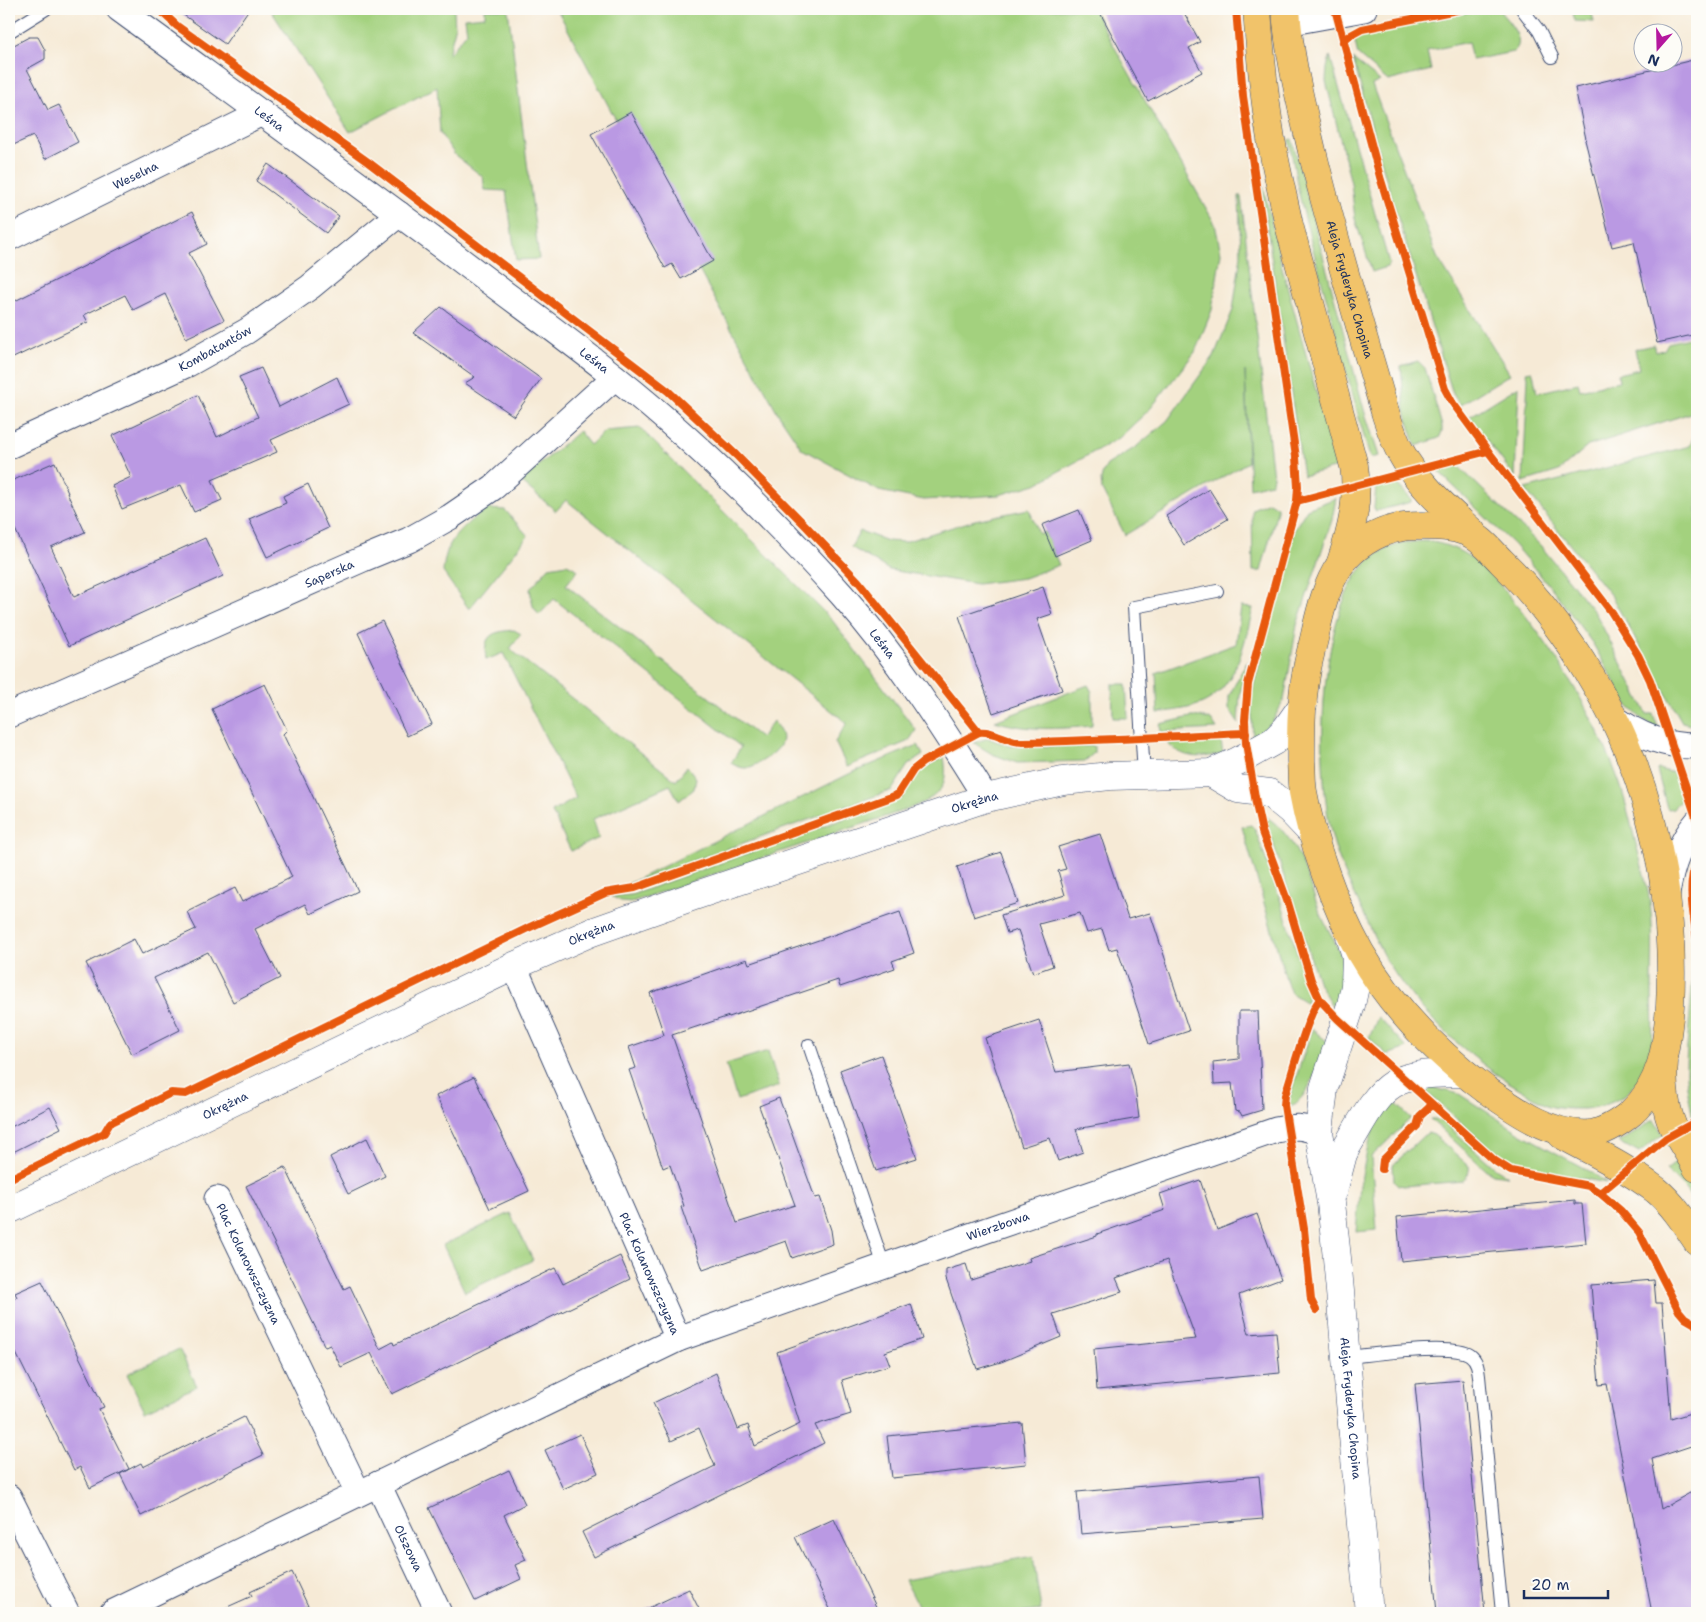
<svg xmlns="http://www.w3.org/2000/svg" width="1706" height="1622" font-family="'Shantell Sans',sans-serif">
	<style>
		.green { fill: #a3d17e; stroke: #5f806e }
		.building { fill: #ba99e3 }
		.lines { fill: none; stroke-linecap: round; stroke-linejoin: round }
		.service-casing { stroke: #3c4b70; stroke-width: 14 }
		.minor-casing { stroke: #3c4b70; stroke-width: 27 }
		.tertiary-casing { stroke: #3c4b70; stroke-width: 29 }
		.primary-casing { stroke: #3c4b70; stroke-width: 29 }
		.service { stroke: #fff; stroke-width: 12 }
		.minor { stroke: #fff; stroke-width: 25 }
		.tertiary { stroke: #fff; stroke-width: 28 }
		.primary { stroke: #f1c36a; stroke-width: 28 }
		.cycleway-casing { stroke: #fdfcf7; stroke-width: 11 }
		.cycleway { stroke: #e8590c; stroke-width: 8 }
		.labels { text-anchor: middle; stroke-width: 4.5; stroke-linejoin: round; paint-order: stroke }
		.street-label { font-size: 12px; fill: #1b2f5e; stroke: #fdfcf7 }
	</style>
	<rect width="100%" height="100%" fill="#fdfcf7"/>
	<filter id="ink" filterUnits="userSpaceOnUse"><feTurbulence type="fractalNoise" baseFrequency=".02" numOctaves="2"/><feDisplacementMap in="SourceGraphic" scale="10" xChannelSelector="R" yChannelSelector="G"/><feConvolveMatrix kernelMatrix="1 2 1 2 8 2 1 2 1" color-interpolation-filters="sRGB"/></filter>
	<filter id="wash" filterUnits="userSpaceOnUse"><feTurbulence type="fractalNoise" baseFrequency=".0096" numOctaves="4" result="noise"/><feDisplacementMap in="SourceGraphic" scale="20" xChannelSelector="R" yChannelSelector="G"/><feGaussianBlur stdDeviation="1.12" result="paint"/><feColorMatrix in="noise" values="0 0 0 0 0 0 0 0 0 0 0 0 0 0 0 0 0 1.4 0 .05"/><feComposite in="paint" operator="in"/></filter>
	<g filter="url(#wash)">
		<rect width="100%" height="100%" fill="#f6ead6"/>
		<g class="green">
			<polygon points="270,9 454,9 455,29 448,55 467,32 465,18 485,16 485,9 508,9 539,259 516,260 506,191 485,190 483,177 455,155 440,133 437,87 350,132"/>
			<polygon points="557,9 1093,9 1215,224 1221,253 1212,310 1195,352 1150,409 1119,438 1036,484 999,495 924,500 879,491 802,449 779,415 616,120"/>
			<path d="M 1482,9 L 1498,9 C 1506,19 1529,41 1513,52 L 1472,60 L 1468,42 L 1427,51 L 1431,70 L 1388,81 L 1358,55 L 1354,38 L 1356,36 L 1375,30 L 1422,22 Z"/>
			<polygon points="1572,9 1591,9 1594,22 1575,21"/>
			<polygon points="1330,56 1389,263 1387,267 1372,272 1355,219 1351,183 1326,81 1327,68"/>
			<polygon points="1353,59 1380,81 1372,85 1437,257 1510,374 1460,405 1453,394 1389,189"/>
			<polygon points="1292,139 1365,413 1379,456 1370,458 1312,246 1299,194 1289,140"/>
			<polygon points="1262,182 1282,267 1337,467 1303,476 1261,185"/>
			<polygon points="1239,196 1241,196 1273,477 1271,483 1250,488 1245,371 1248,462 1125,535 1102,490 1101,480 1103,472 1107,465 1136,447 1167,421 1214,356 1233,310 1241,255"/>
			<polygon points="1697,336 1697,411 1588,446 1559,471 1523,482 1528,377 1526,372 1532,371 1533,373 1537,393 1578,383 1580,390 1619,381 1618,374 1639,369 1635,349 1654,345 1656,351 1664,350 1668,343"/>
			<polygon points="1418,361 1425,368 1442,426 1442,432 1439,438 1416,446 1405,412 1401,366"/>
			<polygon points="1519,386 1515,477 1469,417"/>
			<polygon points="1697,427 1697,724 1691,724 1682,722 1612,597 1525,489 1690,446"/>
			<polygon points="640,428 832,620 916,730 909,741 847,767 835,742 847,723 566,500 556,511 520,481 579,431 590,445 605,431"/>
			<polygon points="1458,466 1540,545 1596,614 1647,714 1653,714 1659,730 1642,719 1628,706 1593,644 1554,591 1514,545 1438,471"/>
			<polygon points="1395,482 1411,499 1411,502 1376,511 1374,508 1376,487"/>
			<polygon points="1336,498 1332,520 1297,625 1284,700 1271,724 1253,741 1251,696 1292,533 1307,509"/>
			<polygon points="1269,502 1277,507 1277,511 1261,571 1253,571 1252,509"/>
			<path d="M 487,509 L 505,510 L 528,536 L 469,609 L 443,572 C 444,562 446,550 452,541 C 459,530 475,516 487,509 Z"/>
			<polygon points="1029,509 1039,534 1045,532 1059,565 1024,578 977,584 889,570 851,547 860,531 887,541 904,542 975,520"/>
			<path d="M 1425,541 C 1472,546 1493,577 1521,610 C 1563,663 1597,721 1620,784 C 1626,802 1630,821 1635,840 C 1640,860 1647,882 1650,903 C 1654,931 1652,960 1652,989 C 1652,1008 1654,1035 1651,1054 C 1650,1056 1646,1064 1645,1067 C 1634,1094 1614,1106 1584,1109 C 1573,1109 1559,1109 1549,1106 C 1542,1103 1536,1098 1530,1095 C 1515,1086 1501,1078 1488,1068 C 1452,1041 1418,1008 1393,971 C 1379,951 1371,928 1360,906 C 1350,885 1339,863 1333,840 C 1315,776 1316,602 1372,558 C 1388,545 1405,542 1425,541 Z"/>
			<path d="M 567,564 L 578,570 L 566,585 L 761,738 L 773,721 C 778,728 784,734 781,743 C 779,752 755,767 746,768 C 740,768 736,766 731,763 L 741,747 L 554,599 L 539,615 L 533,606 L 530,589 L 549,567 Z"/>
			<path d="M 1241,607 L 1253,608 C 1246,637 1238,681 1210,699 C 1195,709 1176,710 1158,713 L 1156,673 L 1236,644 Z"/>
			<path d="M 514,630 L 521,634 L 510,649 L 676,781 L 687,766 L 696,778 L 694,789 L 679,801 L 670,785 L 593,819 L 599,838 L 571,851 L 552,812 L 576,798 L 503,653 L 486,660 C 483,635 491,632 514,630 Z"/>
			<polygon points="1247,661 1240,694 1238,723 1229,709 1229,696"/>
			<polygon points="1112,684 1126,684 1128,718 1113,718"/>
			<path d="M 1088,685 L 1092,692 L 1092,726 C 1058,729 1027,731 995,721 Z"/>
			<polygon points="1191,717 1201,717 1211,720 1217,729 1161,732 1160,724"/>
			<polygon points="988,738 1009,746 1094,746 1094,753 1085,761 1017,763 992,754 974,743"/>
			<path d="M 1221,741 L 1223,754 C 1200,758 1185,760 1167,743 Z"/>
			<polygon points="918,745 923,755 908,765 892,790 628,884 849,774"/>
			<path d="M 944,757 C 950,791 936,797 908,809 L 631,902 L 621,901 L 611,896 L 631,895 L 902,798 C 916,774 919,769 944,757 Z"/>
			<polygon points="1658,769 1674,773 1683,798 1673,808 1669,809 1667,808 1657,770"/>
			<path d="M 1264,815 C 1302,840 1305,877 1322,917 C 1329,932 1339,947 1343,963 C 1345,974 1341,1000 1340,1013 L 1331,1004 L 1319,984 Z"/>
			<polygon points="1251,825 1255,829 1282,905 1305,976 1307,985 1307,1003 1291,993 1288,986 1242,827"/>
			<path d="M 1696,966 L 1697,978 L 1697,1116 L 1693,1118 C 1690,1103 1686,1087 1686,1072 C 1686,1037 1693,1003 1692,967 Z"/>
			<polygon points="1378,1017 1407,1048 1387,1055 1369,1038"/>
			<path d="M 1312,1029 L 1328,1042 C 1318,1064 1311,1096 1289,1108 L 1290,1096 Z"/>
			<polygon points="768,1051 779,1086 737,1100 726,1064"/>
			<polygon points="1435,1088 1459,1094 1520,1133 1591,1172 1607,1183 1520,1167 1506,1163 1423,1089"/>
			<polygon points="1392,1100 1411,1118 1371,1157 1377,1230 1356,1232 1360,1185 1368,1146 1377,1118"/>
			<polygon points="1430,1119 1435,1119 1445,1123 1494,1167 1508,1176 1493,1174 1485,1169"/>
			<polygon points="1653,1119 1663,1134 1639,1153 1619,1142 1640,1130"/>
			<path d="M 1428,1133 L 1434,1135 L 1469,1166 C 1470,1172 1467,1177 1463,1181 L 1404,1186 L 1398,1185 L 1394,1181 L 1393,1165 L 1423,1136 Z"/>
			<polygon points="1678,1161 1697,1194 1697,1205 1685,1189 1666,1170"/>
			<polygon points="510,1213 533,1260 465,1292 443,1245"/>
			<polygon points="179,1349 197,1386 145,1411 127,1374"/>
			<polygon points="1033,1556 1041,1610 1021,1613 922,1613 905,1580"/>
		</g>
		<g id="blocks">
			<g class="building">
				<polygon points="175,9 249,9 225,44"/>
				<polygon points="1098,9 1182,9 1200,42 1189,48 1202,72 1148,101"/>
				<polygon points="29,37 38,37 45,50 45,59 27,69 48,110 59,105 78,142 45,159 33,136 9,147 9,40 11,40 14,45"/>
				<polygon points="1697,59 1697,334 1657,343 1634,242 1612,247 1585,140 1586,139 1575,88"/>
				<polygon points="631,112 713,261 681,279 672,264 665,268 591,134"/>
				<polygon points="268,164 339,216 326,233 256,181"/>
				<polygon points="192,212 207,244 189,253 224,320 186,338 165,294 133,310 125,295 84,315 88,322 9,360 9,304"/>
				<polygon points="441,307 541,379 514,416 465,383 475,377 413,333"/>
				<polygon points="261,368 279,407 337,377 349,404 271,440 277,452 212,480 222,500 194,512 181,485 122,509 112,486 131,477 112,436 198,395 217,437 258,417 239,377"/>
				<polygon points="55,462 68,493 67,493 85,532 51,547 74,597 205,538 223,576 69,646 9,516 9,482"/>
				<polygon points="308,484 328,528 267,557 249,519 286,503 283,496"/>
				<polygon points="1209,489 1228,519 1184,545 1166,516"/>
				<polygon points="1079,510 1092,540 1055,556 1042,525"/>
				<polygon points="1043,587 1052,614 1037,619 1062,690 993,713 959,616"/>
				<polygon points="382,621 432,724 407,736 358,633"/>
				<polygon points="265,684 287,730 283,734 358,891 310,914 305,904 255,929 280,978 233,1002 208,952 154,978 180,1030 132,1054 86,963 134,939 142,954 196,929 187,912 235,888 242,902 292,877 212,709"/>
				<polygon points="1100,834 1128,919 1150,913 1189,1031 1149,1044 1117,948 1109,950 1102,929 1087,933 1080,913 1039,924 1053,966 1033,973 1018,930 1007,933 1001,915 1065,895 1058,871 1066,869 1058,847"/>
				<polygon points="1001,852 1018,903 974,917 957,867"/>
				<polygon points="900,912 914,953 892,961 895,968 840,987 838,980 729,1017 729,1016 672,1035 737,1223 795,1205 759,1106 779,1098 815,1198 820,1197 831,1230 833,1244 792,1258 786,1241 703,1270 681,1207 684,1206 670,1165 663,1168 629,1070 636,1068 629,1047 664,1035 650,993 747,959 749,964"/>
				<polygon points="1239,1011 1258,1011 1262,1110 1242,1116 1240,1112 1235,1111 1232,1083 1214,1084 1213,1062 1239,1059"/>
				<polygon points="1039,1020 1056,1072 1129,1063 1135,1087 1139,1118 1076,1129 1083,1152 1058,1161 1050,1138 1022,1147 985,1038"/>
				<polygon points="881,1055 917,1158 876,1171 840,1070"/>
				<polygon points="474,1077 529,1191 490,1209 436,1096"/>
				<polygon points="50,1107 61,1128 9,1154 9,1128"/>
				<polygon points="367,1138 385,1176 348,1194 330,1157"/>
				<polygon points="285,1167 344,1289 350,1286 380,1349 393,1342 394,1345 555,1268 563,1284 620,1256 630,1279 392,1394 371,1353 341,1367 330,1345 325,1347 257,1208 246,1186"/>
				<polygon points="1200,1180 1217,1230 1257,1214 1281,1279 1239,1295 1249,1334 1276,1332 1280,1373 1097,1390 1094,1349 1196,1339 1167,1260 1116,1278 1122,1292 1053,1314 1061,1337 1001,1362 977,1369 946,1279 946,1270 966,1264 971,1280 1030,1261 1029,1258 1097,1236 1097,1234 1165,1210 1160,1194"/>
				<polygon points="1575,1200 1575,1204 1582,1204 1586,1243 1401,1261 1397,1217"/>
				<polygon points="1654,1280 1656,1303 1662,1303 1671,1419 1697,1411 1697,1444 1652,1459 1661,1509 1697,1489 1697,1613 1652,1613 1607,1384 1599,1385 1591,1285"/>
				<polygon points="42,1281 104,1407 99,1409 129,1469 90,1488 80,1467 74,1470 9,1339 9,1301 17,1297 15,1293"/>
				<polygon points="911,1304 922,1339 885,1352 890,1365 842,1380 851,1414 815,1425 824,1443 594,1557 582,1532 715,1466 699,1428 671,1441 653,1403 716,1373 738,1429 748,1425 755,1446 800,1424 777,1352"/>
				<polygon points="1463,1380 1485,1613 1437,1613 1415,1384"/>
				<polygon points="244,1417 263,1455 141,1516 120,1474 141,1463 143,1467"/>
				<polygon points="1022,1423 1026,1464 892,1478 887,1436"/>
				<polygon points="580,1434 598,1473 563,1489 545,1450"/>
				<polygon points="509,1470 525,1504 504,1515 526,1560 515,1565 521,1579 475,1601 429,1508"/>
				<polygon points="1259,1476 1263,1519 1081,1534 1077,1492"/>
				<polygon points="834,1519 879,1613 832,1613 795,1537"/>
				<polygon points="292,1572 308,1606 293,1613 214,1613 252,1596 250,1592"/>
				<polygon points="689,1589 701,1613 638,1613"/>
			</g>
		</g>
	</g>
	<g filter="url(#ink)">
		<use href="#blocks" fill-opacity="0" stroke="#3c4b70" stroke-width="1"/>
		<g class="lines">
			<defs>
				<g id="service">
					<polyline points="1522,9 1539,31 1552,57"/>
					<polyline points="9,32 46,9"/>
					<polyline points="1144,775 1134,607 1217,591"/>
					<polyline points="809,1045 884,1266"/>
					<path d="M 1346,1357 C 1370,1355 1453,1343 1470,1355 C 1477,1360 1478,1368 1479,1376 L 1502,1613"/>
				</g>
				<g id="minor">
					<path id="s1" d="M 119,9 C 231,91 343,172 454,255 C 507,296 563,335 615,377 C 697,442 772,517 842,595 C 897,657 942,727 986,798"/>
					<polyline points="1287,23 1364,9"/>
					<path id="s2" d="M 9,238 L 262,113"/>
					<path id="s3" d="M 9,446 L 188,364 L 247,331 L 310,287 L 399,214"/>
					<path id="s4" d="M 9,715 L 363,559 L 409,540 L 450,517 L 494,487 L 615,377"/>
					<path d="M 1613,717 C 1638,735 1666,747 1697,746"/>
					<path d="M 1667,894 C 1671,867 1679,843 1697,822"/>
					<path id="s5" d="M 514,966 L 678,1339"/>
					<path id="s6" d="M 217,1199 L 358,1493"/>
					<path id="s7" d="M 378,1484 L 439,1613"/>
					<polyline points="9,1497 67,1613"/>
					<path id="s8" d="M 112,1613 L 678,1339 L 984,1231 L 1276,1130 C 1296,1126 1300,1126 1319,1132"/>
				</g>
				<g id="tertiary">
					<polyline points="1211,773 1238,789 1269,793 1290,810 1313,834"/>
					<path id="s9" d="M 1350,936 L 1356,956 L 1355,986 L 1351,1005 L 1324,1088 L 1319,1132 L 1331,1203 L 1337,1258 L 1369,1613"/>
					<path d="M 1333,1192 L 1343,1154 L 1347,1146 C 1359,1127 1373,1096 1393,1084 C 1413,1072 1442,1074 1464,1073"/>
					<path id="s10" d="M 9,1210 L 514,966 L 592,932 L 694,896 L 986,798 L 1063,781 L 1110,776 L 1211,773 L 1238,761 L 1274,741 L 1286,729 L 1303,705"/>
				</g>
				<g id="primary">
					<path d="M 1257,9 C 1260,52 1264,96 1271,139 C 1276,168 1283,197 1289,225 L 1354,466 C 1359,501 1352,529 1341,562"/>
					<path id="s11" d="M 1286,9 C 1289,58 1301,103 1312,151 C 1334,240 1360,327 1386,415 C 1390,427 1394,440 1400,451 C 1417,483 1446,508 1472,532"/>
					<path d="M 1421,526 C 1437,526 1452,526 1467,532 C 1481,538 1491,551 1502,562 C 1551,609 1601,684 1627,748 C 1660,829 1675,919 1670,1006 C 1667,1045 1662,1085 1631,1113 C 1620,1122 1605,1132 1590,1134 C 1552,1137 1515,1110 1485,1089 C 1436,1052 1391,1006 1360,952 C 1335,907 1312,842 1303,792 C 1301,781 1302,771 1301,761 C 1301,732 1301,703 1306,675 C 1308,660 1313,645 1316,630 C 1321,608 1327,584 1340,565 C 1353,547 1376,532 1398,528 C 1405,526 1414,526 1421,526 Z"/>
					<path d="M 1664,1062 C 1662,1084 1665,1111 1675,1131 C 1682,1143 1690,1155 1697,1168"/>
					<path d="M 1562,1135 C 1593,1152 1627,1168 1656,1190 C 1673,1204 1685,1223 1697,1241"/>
				</g>
			</defs>
			<use href="#service" class="service-casing"/>
			<use href="#minor" class="minor-casing"/>
			<use href="#tertiary" class="tertiary-casing"/>
			<use href="#primary" class="primary-casing"/>
			<use href="#service" class="service"/>
			<use href="#minor" class="minor"/>
			<use href="#tertiary" class="tertiary"/>
			<use href="#primary" class="primary"/>
			<defs>
				<g id="cycleway">
					<polyline points="161,9 164,14 177,26 368,162 668,391 736,455 806,526 858,581 979,732"/>
					<polyline points="1236,9 1243,96 1296,457 1298,487 1297,501 1248,684 1245,720 1246,743 1257,809 1262,832 1288,903 1311,980 1320,1000 1338,1019 1495,1161 1511,1171 1589,1186 1600,1193 1621,1211 1639,1232 1679,1311 1685,1318 1697,1325"/>
					<polyline points="1335,9 1380,177 1445,389 1452,402 1488,451 1610,610 1638,655 1650,680 1697,820"/>
					<polyline points="1343,42 1351,35 1362,29 1462,9"/>
					<polyline points="1297,501 1488,451"/>
					<path d="M 1697,860 C 1686,886 1694,914 1697,940"/>
					<polyline points="1382,1169 1383,1160 1417,1126 1420,1116 1432,1105"/>
					<path d="M 9,1179 L 104,1133 L 110,1123 L 171,1093 L 186,1094 L 528,928 L 605,893 L 635,888 L 897,795 L 913,770 L 923,762 L 979,732 C 994,730 1007,742 1023,742 C 1097,741 1171,736 1246,733"/>
					<polyline points="1600,1193 1666,1138 1697,1121"/>
					<path d="M 1316,1310 L 1311,1300 L 1304,1229 L 1284,1105 L 1285,1095 C 1291,1078 1309,1008 1320,1000"/>
				</g>
			</defs>
			<use href="#cycleway" class="cycleway-casing"/>
			<use href="#cycleway" class="cycleway"/>
		</g>
	</g>
	<g class="labels">
		<g class="street-label">
			<text dy="4" stroke="none"><textPath href="#s1" startOffset="186">Leśna</textPath></text>
			<text dy="4" stroke="none"><textPath href="#s2" startOffset="141">Weselna</textPath></text>
			<text dy="4" stroke="none"><textPath href="#s11" startOffset="288">Aleja Fryderyka Chopina</textPath></text>
			<text dy="4" stroke="none"><textPath href="#s3" startOffset="228">Kombatantów</textPath></text>
			<text dy="4" stroke="none"><textPath href="#s1" startOffset="591">Leśna</textPath></text>
			<text dy="4" stroke="none"><textPath href="#s4" startOffset="350">Saperska</textPath></text>
			<text dy="4" stroke="none"><textPath href="#s1" startOffset="996">Leśna</textPath></text>
			<text dy="4" stroke="none"><textPath href="#s10" startOffset="1050">Okrężna</textPath></text>
			<text dy="4" stroke="none"><textPath href="#s10" startOffset="645">Okrężna</textPath></text>
			<text dy="4" stroke="none"><textPath href="#s10" startOffset="240">Okrężna</textPath></text>
			<text dy="4" stroke="none"><textPath href="#s8" startOffset="968">Wierzbowa</textPath></text>
			<text dy="4" stroke="none"><textPath href="#s6" startOffset="72">Plac Kolanowszczyzna</textPath></text>
			<text dy="4" stroke="none"><textPath href="#s5" startOffset="336">Plac Kolanowszczyzna</textPath></text>
			<text dy="4" stroke="none"><textPath href="#s9" startOffset="480">Aleja Fryderyka Chopina</textPath></text>
			<text dy="4" stroke="none"><textPath href="#s7" startOffset="71">Olszowa</textPath></text>
		</g>
	</g>
	<rect width="1706" height="1622" fill="none" stroke="#fdfcf7" stroke-width="30"/>
	<g transform="translate(1658 48) rotate(200)"><circle r="24" fill="#fdfcf7" stroke="#a3aaba"/>
	<path d="M0-4L9 19L0 12L-9 19Z" fill="#b5179e"/>
	<text y="-8" font-size="14" font-weight="bold" text-anchor="middle" fill="#1b2f5e">N</text>
	</g>
	<path d="M1524 1590v8h84v-8" fill="none" stroke="#1b2f5e" stroke-width="2.5"/>
	<text x="1531" y="1590" font-size="15" fill="#1b2f5e" stroke="#fdfcf7" stroke-width="4" paint-order="stroke">20 m</text>
</svg>
